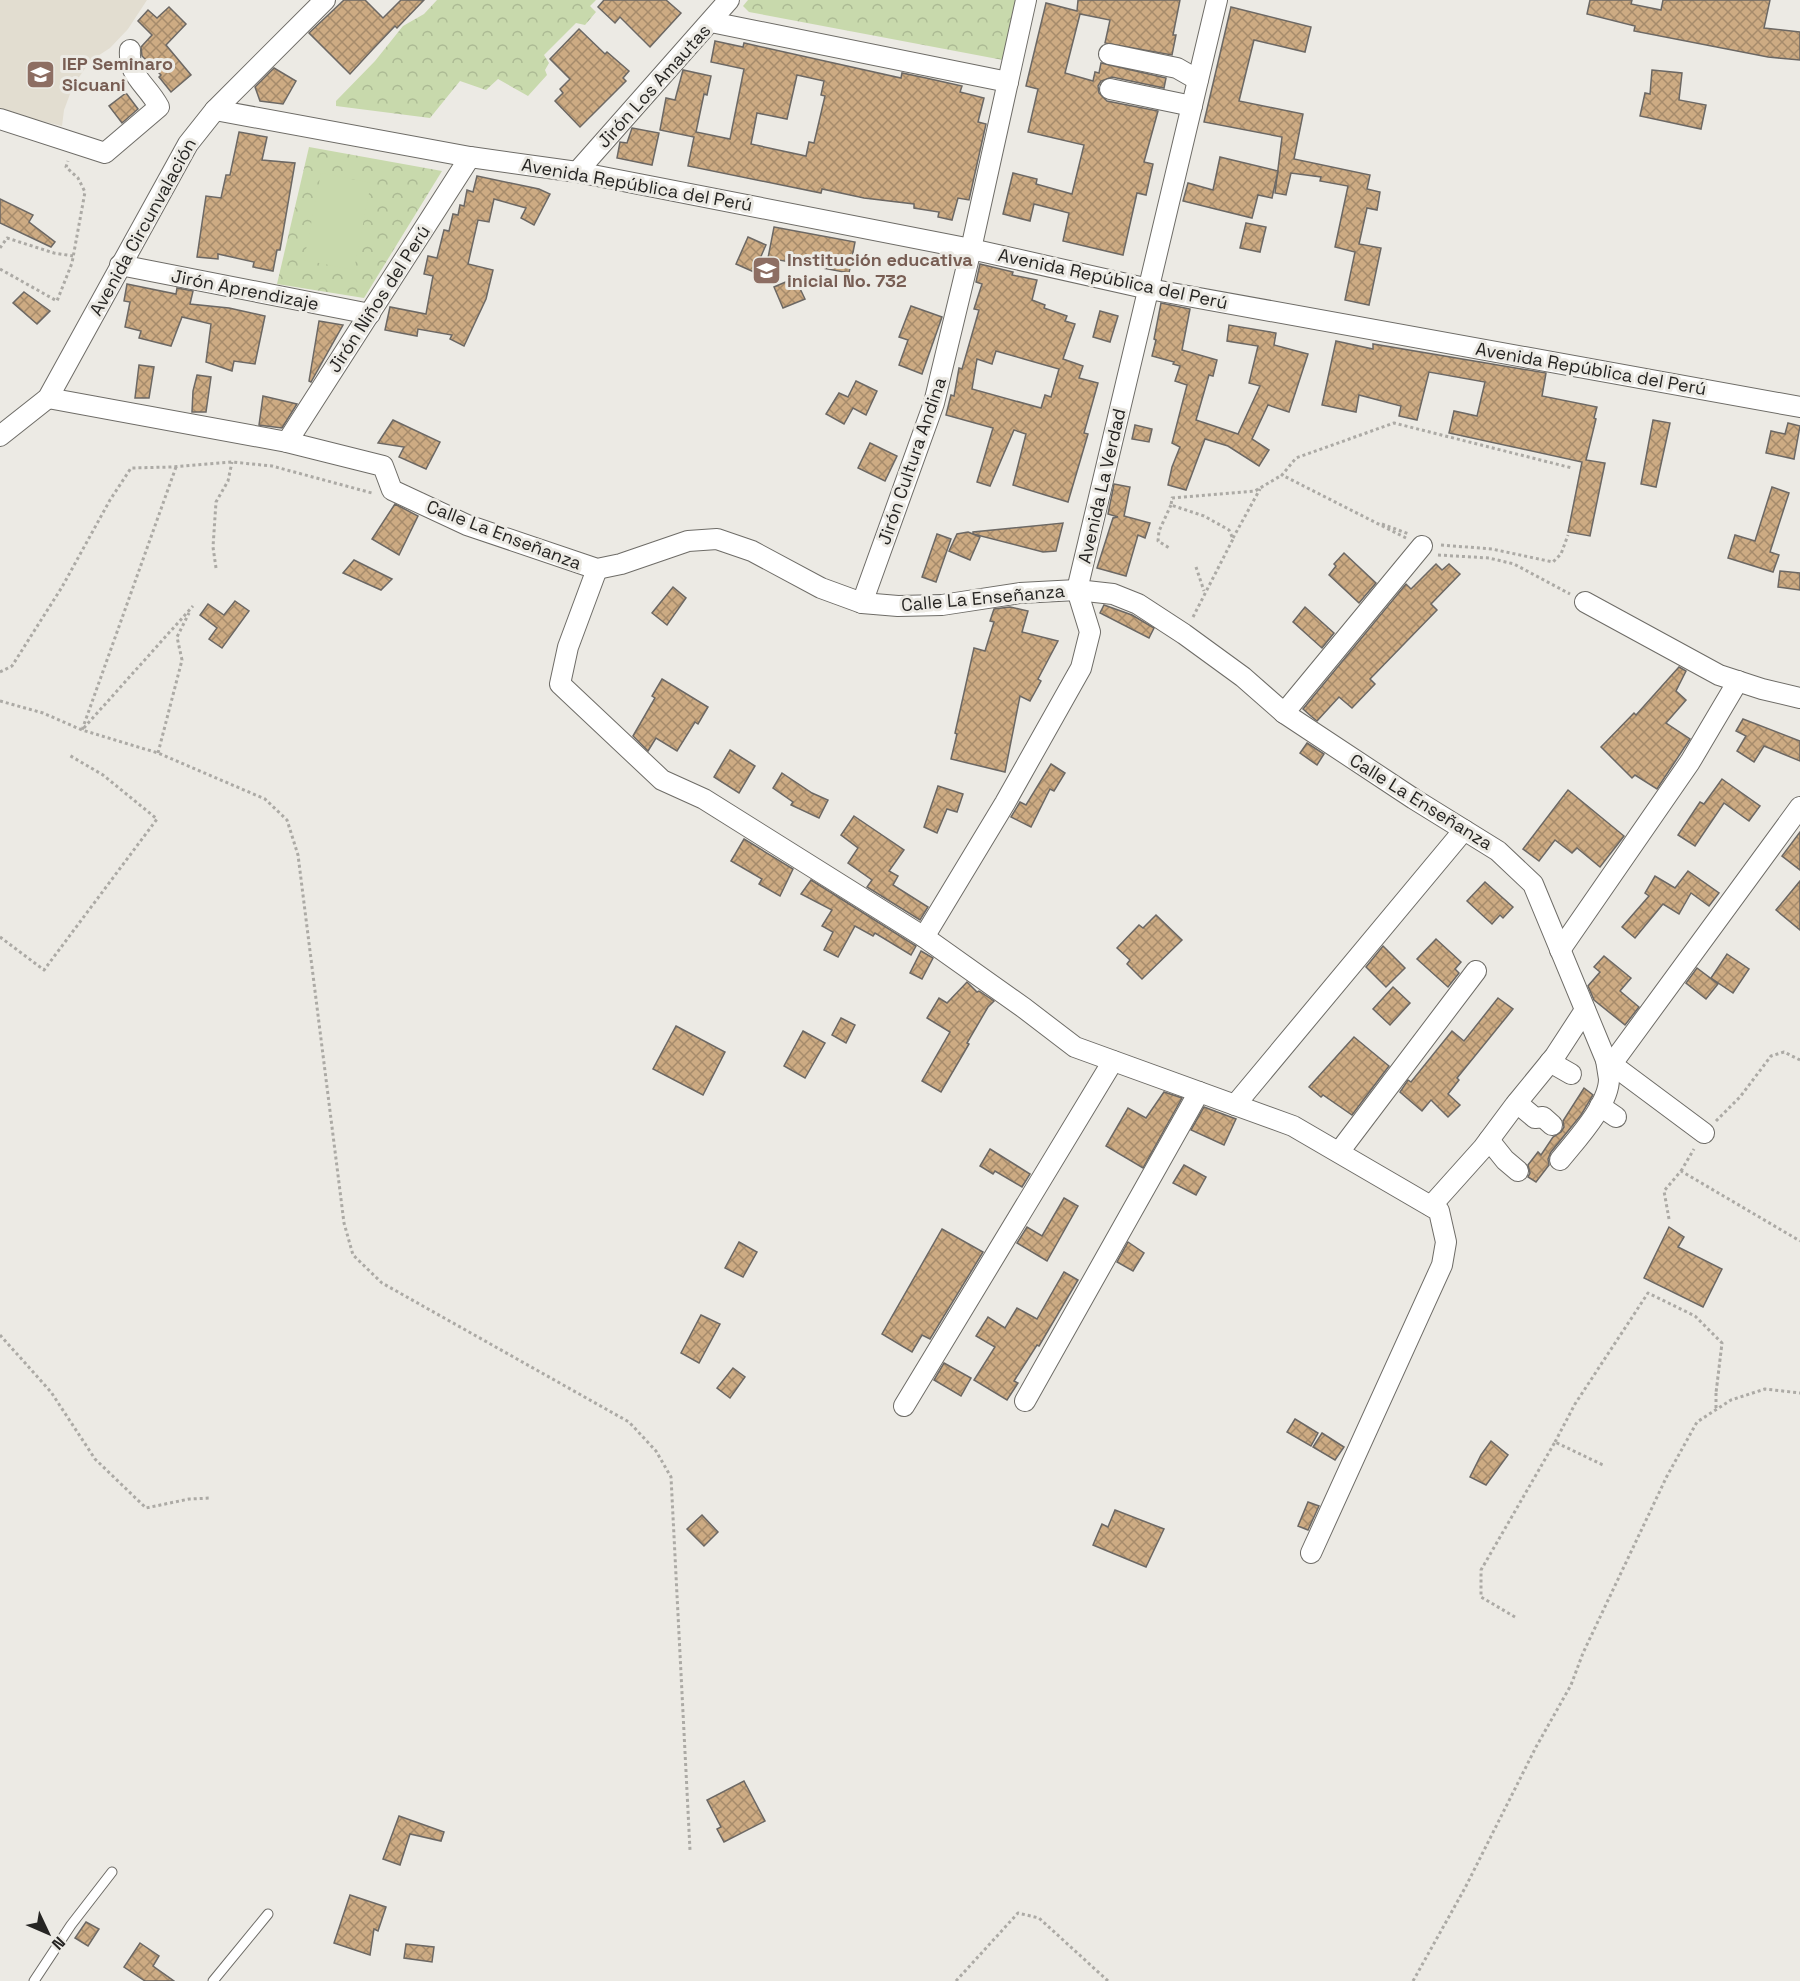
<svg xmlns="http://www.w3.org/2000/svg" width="1800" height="1981" font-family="'Space Grotesk',sans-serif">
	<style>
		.built { fill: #e2ddd0 }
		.forest { fill: url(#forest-crowns) }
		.pitch { fill: #c8d9ac }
		.building { fill: url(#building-cross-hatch); stroke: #6c6864; stroke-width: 1.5; fill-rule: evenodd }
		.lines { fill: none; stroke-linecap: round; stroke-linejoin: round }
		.lane-casing { stroke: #6e6c67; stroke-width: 11 }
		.street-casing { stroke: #6e6c67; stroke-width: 22 }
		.path { stroke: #acaaa5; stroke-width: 3; stroke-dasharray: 3 3; stroke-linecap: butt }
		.lane { stroke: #fff; stroke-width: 9 }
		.street { stroke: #fff; stroke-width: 20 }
		.labels { text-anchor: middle; stroke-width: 6; stroke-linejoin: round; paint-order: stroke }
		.education-label { font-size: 18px; font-weight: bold; fill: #785e54; stroke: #eceae4; text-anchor: start }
		.street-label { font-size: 18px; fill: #262523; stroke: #eceae4 }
	</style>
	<defs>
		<pattern id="forest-crowns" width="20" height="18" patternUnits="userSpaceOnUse" patternTransform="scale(1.5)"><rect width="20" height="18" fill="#c8d9ac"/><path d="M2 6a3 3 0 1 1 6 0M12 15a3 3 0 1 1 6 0" fill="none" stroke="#acba94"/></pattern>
		<pattern id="building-cross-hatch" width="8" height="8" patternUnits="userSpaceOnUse" patternTransform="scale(1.5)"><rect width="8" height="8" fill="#cdab83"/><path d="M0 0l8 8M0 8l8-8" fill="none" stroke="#a68b6b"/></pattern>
	</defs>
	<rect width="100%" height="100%" fill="#eceae4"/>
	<polygon class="built" points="0,0 147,0 128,29 110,48 90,61 73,86 64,110 62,126 0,111"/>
	<g class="forest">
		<polygon points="437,0 596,0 590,6 596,12 585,25 576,23 544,55 549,63 545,70 547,75 528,96 498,79 486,90 460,81 430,118 336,106 336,101 375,61 403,26 424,14"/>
		<polygon points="748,0 1017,0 1003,60 749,12 743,6"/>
		<polygon points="309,147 442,171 364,298 277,284"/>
	</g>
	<polygon class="pitch" points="321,173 371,183 354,270 304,260"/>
	<g class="building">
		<polygon points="344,0 365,0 383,18 401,0 424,0 397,28 395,26 373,49 350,74 309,33"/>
		<polygon points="604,0 666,0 681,13 650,47 620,17 615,23 598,7"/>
		<polygon points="1078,0 1180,0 1173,35 1176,35 1172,55 1105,43 1110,20 1080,14 1065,73 1093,81 1095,72 1099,73 1101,63 1166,78 1164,88 1112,77 1101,81 1098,86 1099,93 1107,101 1158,111 1144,162 1153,164 1146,195 1137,193 1123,255 1063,241 1069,213 1034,204 1030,221 1003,214 1013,173 1037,179 1036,184 1072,194 1084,145 1028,132 1038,89 1026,86 1046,3 1077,11"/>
		<polygon points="1590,0 1632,0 1631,4 1661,10 1663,0 1770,0 1764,28 1800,32 1800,60 1768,57 1634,31 1635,26 1587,14"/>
		<polygon points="169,7 186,24 166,45 191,75 171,92 159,77 161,75 142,56 141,47 152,35 138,21 148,10 157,18"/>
		<polygon points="1231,7 1311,27 1305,52 1254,40 1239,101 1303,114 1294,159 1370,175 1367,189 1380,192 1377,210 1367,208 1359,244 1381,248 1369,305 1345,300 1355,252 1335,247 1348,186 1320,181 1321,177 1291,173 1286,195 1275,193 1282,137 1204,122"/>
		<polygon points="579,29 605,54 607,52 629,71 623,78 626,81 580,127 555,101 563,93 560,89 570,79 550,59"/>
		<path d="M 715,41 L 743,47 L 744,43 L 901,78 L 902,73 L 926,78 L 962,86 L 960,92 L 984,98 L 978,122 L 986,124 L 969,200 L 958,198 L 952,220 L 938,217 L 939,212 L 914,208 L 914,204 L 864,198 L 822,189 L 821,193 L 688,166 L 694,137 L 660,130 L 666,98 L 675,100 L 683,70 L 711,76 L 707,95 L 704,94 L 696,132 L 730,139 L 744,69 L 711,62 ZM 797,75 L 824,81 L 821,95 L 825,96 L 814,143 L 809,142 L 806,156 L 751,144 L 757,113 L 787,119 Z"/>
		<polygon points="274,68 296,81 283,104 260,101 255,87"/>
		<polygon points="1652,70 1682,73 1679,100 1706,105 1701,129 1640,116 1645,93 1650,94"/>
		<polygon points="126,93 138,109 122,123 109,106"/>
		<polygon points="632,128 659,133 652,165 617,158 620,142 627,143"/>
		<polygon points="239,132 267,137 262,160 295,163 280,250 277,250 273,271 253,267 254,262 218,254 218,259 197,257 206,196 221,198 226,175 230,175"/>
		<polygon points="1220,157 1278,171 1272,198 1258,195 1252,218 1183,201 1188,183 1213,190"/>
		<polygon points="477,176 539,189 550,194 534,225 521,218 526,208 494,199 489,222 478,220 468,264 493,270 486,299 464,346 450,339 452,335 418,329 417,336 385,330 390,307 426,314 433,276 424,274 428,256 437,258 444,230 449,231 453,214 458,215 460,205 464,206 467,190 473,192"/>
		<polygon points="0,199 33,215 29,222 55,242 51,247 0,223"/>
		<polygon points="1246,223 1266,227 1260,252 1240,248"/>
		<polygon points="774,227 855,242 849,273 768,258"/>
		<polygon points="748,237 766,245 754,272 736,264"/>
		<path d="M 980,264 L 1013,272 L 1012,275 L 1037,280 L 1032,300 L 1045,305 L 1044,308 L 1067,316 L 1065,321 L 1075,324 L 1063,359 L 1083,366 L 1079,378 L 1098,383 L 1084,433 L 1088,434 L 1068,502 L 1013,485 L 1026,434 L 1014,430 L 990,486 L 977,482 L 993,428 L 946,415 L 951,395 L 954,396 L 959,368 L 962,369 L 979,310 L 974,309 L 982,284 L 976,282 ZM 996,351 L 1059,369 L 1051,397 L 1045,395 L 1041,408 L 972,389 L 977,359 L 992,364 Z"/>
		<polygon points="795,278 805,299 783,308 774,287"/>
		<polygon points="127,284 176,294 177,288 193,291 190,304 229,308 265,316 255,364 234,361 232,371 206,362 211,324 182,317 171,346 139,338 141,331 125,327 130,302 124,301"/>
		<polygon points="24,292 50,311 37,324 13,303"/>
		<polygon points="1161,303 1190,309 1182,350 1217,360 1213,376 1209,375 1196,420 1238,434 1260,386 1249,383 1258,346 1227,341 1229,325 1276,333 1274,345 1308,354 1289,412 1268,405 1252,439 1269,450 1259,466 1228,446 1205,439 1186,490 1168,485 1172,467 1180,447 1172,443 1187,385 1175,381 1180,366 1173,364 1174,362 1152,356 1156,340 1154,339"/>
		<polygon points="911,306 942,317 922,374 899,365 908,340 899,337"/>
		<polygon points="1100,311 1118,316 1110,342 1093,337"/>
		<polygon points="319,321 343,325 311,382 309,381"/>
		<polygon points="1336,341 1373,349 1373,344 1546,373 1542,396 1597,407 1594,418 1596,419 1586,460 1605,463 1590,536 1568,532 1582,462 1449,433 1454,411 1477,416 1485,382 1429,372 1417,420 1399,416 1401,406 1359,395 1356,412 1322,405"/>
		<polygon points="139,365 154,367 149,398 135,398"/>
		<polygon points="197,375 211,377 206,412 192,412 193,391"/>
		<polygon points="856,381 877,391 866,415 853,408 844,424 826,414 839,393 848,397"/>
		<polygon points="263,396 297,404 282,428 259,425"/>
		<polygon points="393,420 440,442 426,469 399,457 404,447 378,443"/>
		<polygon points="1653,420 1670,423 1656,487 1641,484"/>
		<polygon points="1788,423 1800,426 1794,459 1766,453 1771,431 1785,434"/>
		<polygon points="1135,425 1152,429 1149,442 1132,439"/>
		<polygon points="870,443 897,456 885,481 858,468"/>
		<polygon points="1114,484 1130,487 1124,516 1150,523 1145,538 1138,535 1126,576 1097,568 1113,518 1118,517 1108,514"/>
		<polygon points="1772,487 1789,493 1770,552 1779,555 1773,572 1728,558 1735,535 1755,541"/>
		<polygon points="395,504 418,516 399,555 372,539"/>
		<polygon points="1063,523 1056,551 1043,552 973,534 973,532"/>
		<polygon points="968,532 980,537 970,560 949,551 957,534"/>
		<polygon points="937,534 951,539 936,582 922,577"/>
		<polygon points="1344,553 1376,583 1359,603 1329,575 1336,566 1334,564"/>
		<polygon points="354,560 392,579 381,590 343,573"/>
		<polygon points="1436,564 1442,570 1449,564 1460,574 1431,604 1437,610 1370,679 1375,684 1352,708 1339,697 1317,721 1312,717 1303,709 1406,584 1411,589"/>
		<polygon points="1780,571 1800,573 1800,590 1778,587"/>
		<polygon points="673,587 686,598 667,625 652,613"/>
		<polygon points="235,601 249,611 222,648 209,639 217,628 200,615 208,604 224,615"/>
		<polygon points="1104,605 1132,615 1154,628 1149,638 1100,613"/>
		<polygon points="1010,607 1028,611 1022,632 1058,641 1038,679 1041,681 1030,701 1020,696 1005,772 951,759 957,734 955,733 974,648 985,651 994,622 990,621 994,609"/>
		<polygon points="1305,607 1334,633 1322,648 1293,622"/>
		<polygon points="1679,667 1686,671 1676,691 1686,700 1666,723 1690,739 1657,789 1635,775 1632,778 1601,747 1634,713 1636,715"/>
		<polygon points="662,679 708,707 698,724 695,722 677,751 656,738 648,751 633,736 655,698 652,696"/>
		<polygon points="1743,719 1800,741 1800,761 1764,746 1754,762 1737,751 1746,736 1736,731"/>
		<polygon points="1307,743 1324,754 1317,765 1300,753"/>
		<polygon points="730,750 755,766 739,793 714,777"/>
		<polygon points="1051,764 1065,773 1054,791 1050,789 1031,827 1011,817 1020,802 1026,805"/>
		<polygon points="782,773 812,793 828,800 819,818 791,805 793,802 773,788"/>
		<polygon points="1722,779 1760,806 1749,821 1724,803 1695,846 1678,835 1700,802 1704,804"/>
		<polygon points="938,786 963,794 957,812 947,809 937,833 924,827"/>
		<polygon points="1568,790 1624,836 1600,867 1577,848 1572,853 1555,840 1539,861 1523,849"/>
		<polygon points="854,816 904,850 889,871 898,876 893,885 928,907 920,920 867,887 872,880 848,863 858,848 841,835"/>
		<polygon points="1800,832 1800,870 1782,856"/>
		<polygon points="744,839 793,869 780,896 759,884 762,879 731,861"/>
		<polygon points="1688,871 1719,893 1709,906 1691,893 1679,914 1663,904 1635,938 1622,927 1649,896 1645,893 1655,876 1675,888"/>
		<polygon points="811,880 916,946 911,955 875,933 873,936 855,926 838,957 824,950 833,932 822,926 832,910 801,894"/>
		<polygon points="1800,881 1800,930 1776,910"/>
		<polygon points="1485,882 1513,907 1503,918 1500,915 1492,924 1467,901"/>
		<polygon points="1156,915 1182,940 1142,979 1127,964 1130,960 1117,948 1139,925 1143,928"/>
		<polygon points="1436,939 1461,962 1455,969 1459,973 1448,987 1417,959"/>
		<polygon points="1383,946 1405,968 1386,987 1366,967"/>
		<polygon points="921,951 933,958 922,979 910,973"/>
		<polygon points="1727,954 1749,969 1733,993 1711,978"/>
		<polygon points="1604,956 1631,978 1620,991 1639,1007 1625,1025 1594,1000 1588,986 1600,972 1594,967"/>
		<polygon points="1697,968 1718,984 1706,999 1686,983"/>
		<polygon points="967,982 977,992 979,991 994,1001 988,1007 967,1043 969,1044 941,1092 922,1081 950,1032 927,1018 939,998 947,1003"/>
		<polygon points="1393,987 1410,1003 1390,1025 1373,1009"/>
		<polygon points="1498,998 1513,1009 1457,1078 1459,1080 1448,1094 1460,1105 1448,1117 1431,1100 1422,1111 1400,1092 1408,1080 1411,1082 1452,1031 1464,1041"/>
		<polygon points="841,1018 855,1025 846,1043 832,1035"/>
		<polygon points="676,1026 725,1052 703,1095 653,1069"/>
		<polygon points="803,1031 825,1043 805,1078 784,1066"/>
		<polygon points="1354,1037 1389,1066 1352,1115 1323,1095 1321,1097 1309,1087"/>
		<polygon points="1584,1088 1593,1095 1581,1115 1551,1152 1548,1159 1549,1165 1536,1182 1528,1177 1530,1173 1528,1165 1538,1152 1541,1155 1553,1137 1561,1132 1564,1127 1563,1121"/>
		<polygon points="1164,1092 1182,1098 1143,1168 1106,1146 1128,1108 1146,1118"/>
		<polygon points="1204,1107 1236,1119 1224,1145 1191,1130"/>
		<polygon points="990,1149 1030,1174 1022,1187 995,1171 993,1174 980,1166"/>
		<polygon points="1184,1165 1206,1177 1196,1195 1173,1183"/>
		<polygon points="1064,1198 1078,1206 1047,1261 1017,1243 1027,1227 1042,1236"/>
		<polygon points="1669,1227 1684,1237 1678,1247 1722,1269 1703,1307 1644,1278"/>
		<polygon points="942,1229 983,1252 930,1339 922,1335 912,1352 882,1334"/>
		<polygon points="739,1242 757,1252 743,1277 725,1268"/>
		<polygon points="1128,1242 1144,1253 1133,1271 1117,1262"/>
		<polygon points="1064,1272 1078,1280 1039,1346 1037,1345 1014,1381 1018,1383 1007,1400 974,1380 995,1347 976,1336 988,1317 1005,1328 1017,1308 1037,1319"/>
		<polygon points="701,1315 720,1324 699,1363 681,1353"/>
		<polygon points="944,1363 971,1378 961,1396 934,1380"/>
		<polygon points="733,1368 745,1377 730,1398 717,1388"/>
		<polygon points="1295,1419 1318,1433 1311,1446 1287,1432"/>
		<polygon points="1322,1433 1344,1447 1335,1460 1313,1447"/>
		<polygon points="1491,1441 1508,1455 1486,1485 1470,1477 1481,1455"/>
		<polygon points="1308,1502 1319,1506 1308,1530 1298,1526"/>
		<polygon points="1115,1510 1164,1529 1146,1567 1093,1545 1102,1524 1108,1527"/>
		<polygon points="702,1515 718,1532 704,1546 687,1529"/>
		<polygon points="744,1781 765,1821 724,1842 717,1829 721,1827 707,1800"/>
		<polygon points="399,1816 444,1832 441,1841 410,1834 400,1865 383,1859"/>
		<polygon points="350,1895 386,1907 378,1931 374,1929 370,1955 334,1943"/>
		<polygon points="86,1922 99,1929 88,1946 75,1938"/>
		<polygon points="140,1943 159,1956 153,1966 174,1981 145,1981 124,1967"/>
		<polygon points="406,1944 434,1947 432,1962 404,1958"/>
	</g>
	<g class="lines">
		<defs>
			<g id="lane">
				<polyline points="34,1981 71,1925 112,1872"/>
				<polyline points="213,1981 268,1914"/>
			</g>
			<g id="street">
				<polyline points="711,22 1008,82"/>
				<polyline points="1109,54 1177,68 1198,80"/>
				<polyline points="1110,89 1192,106"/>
				<polyline points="215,110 470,157 577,172 971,249 1149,289 1800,407"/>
				<path d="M 0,119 L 105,153 L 159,107 C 147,84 128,77 130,50"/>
				<polyline points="577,172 729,0"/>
				<polyline points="120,265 370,314"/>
				<polyline points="48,398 287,442 383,466 392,490 467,525 597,569 621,564 688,541 717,539 752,551 821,588 862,603 898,606 942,605 1020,593 1077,590 1113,594 1138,604 1184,634 1243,677 1284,713 1414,799 1498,851 1533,884 1606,1060 1704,1133"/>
				<polyline points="0,436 48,398 188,144 215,110 325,0"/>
				<polyline points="287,442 470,157"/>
				<polyline points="597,569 568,647 560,684 662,780 704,799 924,937 1024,1008 1075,1047 1293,1126 1439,1211 1446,1242 1442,1265 1311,1553"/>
				<polyline points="1585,602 1719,675 1762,689 1800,698"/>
				<polyline points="862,603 934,403 971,249 1026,0"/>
				<polyline points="1284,713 1422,546"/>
				<polyline points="924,937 1005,803 1081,668 1090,632 1077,590 1217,0"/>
				<polyline points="1560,950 1690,762 1738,681"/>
				<polyline points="1550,1062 1571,1074"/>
				<polyline points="1611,1065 1800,807"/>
				<polyline points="1517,1103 1535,1118 1543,1117 1552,1125"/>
				<polyline points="1235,1105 1464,830"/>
				<polyline points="1600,1106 1616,1117"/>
				<polyline points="1489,1140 1505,1160 1518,1171"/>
				<polyline points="1339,1152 1476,971"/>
				<path d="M 1560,1160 C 1576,1140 1609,1105 1609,1079 C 1608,1073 1607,1066 1606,1060"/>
				<polyline points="1431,1206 1483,1148 1515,1105 1555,1056 1585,1010"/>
				<polyline points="1025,1401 1199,1092"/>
				<polyline points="904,1406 1113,1061"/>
			</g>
		</defs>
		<use href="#lane" class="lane-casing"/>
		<use href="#street" class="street-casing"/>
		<g class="path">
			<polyline points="0,248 7,238 54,253 73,256"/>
			<polyline points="0,269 57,301 72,263 85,192 78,178 66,167 68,161"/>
			<polyline points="176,467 82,730 193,606"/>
			<polyline points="1171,505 1159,531 1158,541 1171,549"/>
			<polyline points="1382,524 1409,534"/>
			<polyline points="1233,538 1260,489"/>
			<polyline points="1406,538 1282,475 1296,458 1394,423 1572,468"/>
			<polyline points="1441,545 1492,549 1553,562 1561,554 1568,535"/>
			<polyline points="1438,555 1489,558 1514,564 1570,594"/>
			<polyline points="1196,567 1204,591"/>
			<polyline points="216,568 213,547 216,502 228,481 232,462"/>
			<polyline points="1193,617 1233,539 1229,530 1204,516 1171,505 1172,498 1255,491 1282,475"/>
			<polyline points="0,672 12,666 62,587 110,500 131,468 171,467 232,462 272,466 372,493"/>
			<polyline points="0,701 43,713 82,730 158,753 265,799 287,820 298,855 344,1223 353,1255 382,1283 629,1422 656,1451 671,1477 690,1850"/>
			<polyline points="158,753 182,660 177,637 189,613"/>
			<polyline points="0,937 44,970 157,819 103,775 69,755"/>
			<polyline points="1716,1121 1740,1097 1771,1056 1784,1052 1800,1060"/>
			<polyline points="1681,1171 1694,1149"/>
			<polyline points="1669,1219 1664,1191 1681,1171 1800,1241"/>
			<polyline points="0,1335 51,1392 95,1459 146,1508 189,1499 211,1498"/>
			<polyline points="1716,1393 1716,1409"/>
			<polyline points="1555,1442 1575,1404 1648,1293 1695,1316 1722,1343 1716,1393 1722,1343"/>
			<polyline points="1515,1617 1481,1597 1481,1570 1555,1442 1603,1465"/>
			<polyline points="956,1981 1018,1913 1039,1918 1108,1981"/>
			<polyline points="1413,1981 1465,1888 1536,1747 1571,1685 1583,1653 1667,1476 1697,1422 1731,1400 1765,1389 1800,1393"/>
		</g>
		<use href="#lane" class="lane"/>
		<use href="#street" class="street"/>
	</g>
	<defs>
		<symbol id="university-square" viewBox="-11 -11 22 22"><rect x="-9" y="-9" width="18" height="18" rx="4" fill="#8d6e63" stroke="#eceae4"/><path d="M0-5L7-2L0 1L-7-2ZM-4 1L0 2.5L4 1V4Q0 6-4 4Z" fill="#fff"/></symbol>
		<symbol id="school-square" viewBox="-11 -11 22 22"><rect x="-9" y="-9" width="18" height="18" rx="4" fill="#8d6e63" stroke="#eceae4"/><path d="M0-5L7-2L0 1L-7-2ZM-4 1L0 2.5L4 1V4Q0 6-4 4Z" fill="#fff"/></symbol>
	</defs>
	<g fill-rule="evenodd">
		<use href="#university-square" x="24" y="58" width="33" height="33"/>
		<use href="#school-square" x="750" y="254" width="33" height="33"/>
	</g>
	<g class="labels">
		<g class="education-label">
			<text x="62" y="70">IEP Seminaro<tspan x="62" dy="21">Sicuani</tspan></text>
			<text x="787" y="266">Institución educativa<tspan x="787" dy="21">inicial No. 732</tspan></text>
		</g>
		<g class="street-label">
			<text transform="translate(654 86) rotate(-48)" y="6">Jirón Los Amautas</text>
			<text transform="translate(637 185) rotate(10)" y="6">Avenida República del Perú</text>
			<text transform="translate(143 227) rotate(-61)" y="6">Avenida Circunvalación</text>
			<text transform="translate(1113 279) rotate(12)" y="6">Avenida República del Perú</text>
			<text transform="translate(245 290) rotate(11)" y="6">Jirón Aprendizaje</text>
			<text transform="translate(379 299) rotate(-57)" y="6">Jirón Niños del Perú</text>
			<text transform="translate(1591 369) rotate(10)" y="6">Avenida República del Perú</text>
			<text transform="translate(912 461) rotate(-71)" y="6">Jirón Cultura Andina</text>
			<text transform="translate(1102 486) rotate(-77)" y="6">Avenida La Verdad</text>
			<text transform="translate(504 535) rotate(21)" y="6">Calle La Enseñanza</text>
			<text transform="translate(983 598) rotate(-5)" y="6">Calle La Enseñanza</text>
			<text transform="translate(1421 802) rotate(32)" y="6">Calle La Enseñanza</text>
		</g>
	</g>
	<g transform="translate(48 1933) rotate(134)" stroke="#eceae4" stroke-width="4.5" paint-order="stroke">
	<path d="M0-4.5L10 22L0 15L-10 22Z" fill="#262523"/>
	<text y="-9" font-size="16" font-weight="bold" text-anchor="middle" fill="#262523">N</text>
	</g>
</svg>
